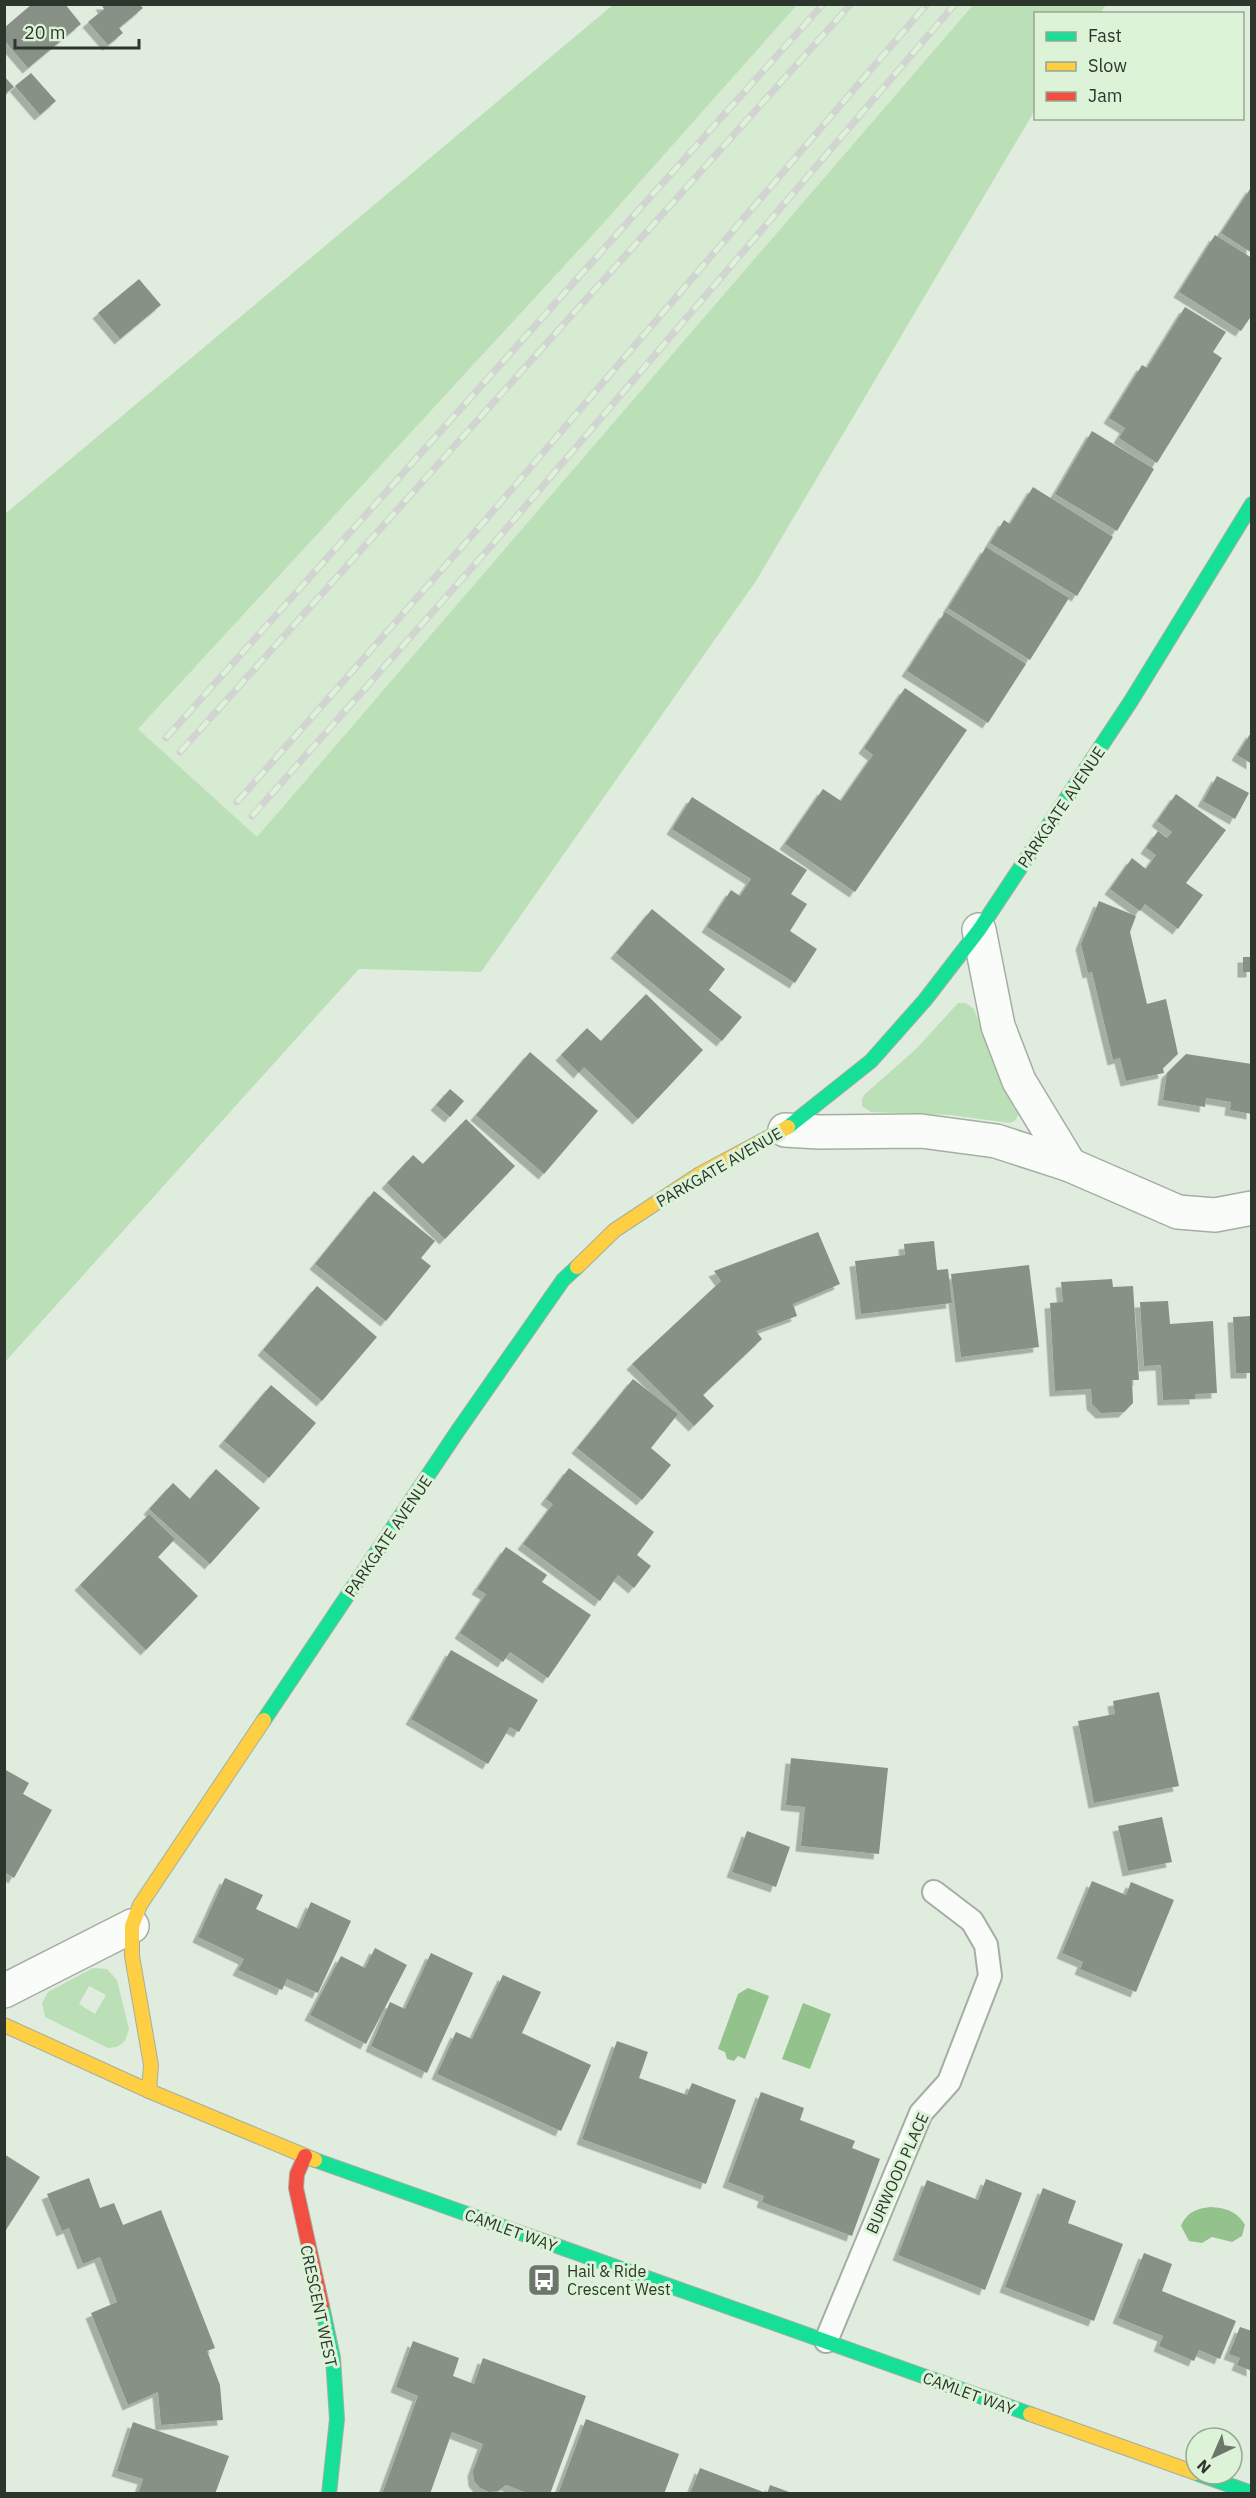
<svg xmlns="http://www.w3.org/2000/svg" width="1256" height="2498" font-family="'IBM Plex Sans',sans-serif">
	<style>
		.built { fill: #d6ebd2 }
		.green { fill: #bbdfb6; fill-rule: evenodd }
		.water { fill: #93c28c }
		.building { fill: #879186; filter: url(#shadow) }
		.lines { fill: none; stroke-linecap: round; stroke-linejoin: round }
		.lane-casing { stroke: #a4aea3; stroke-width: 26 }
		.street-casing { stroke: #a4aea3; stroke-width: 36 }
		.fast-casing { stroke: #a4aea3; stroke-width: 16 }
		.slow-casing { stroke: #a4aea3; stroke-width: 16 }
		.jam-casing { stroke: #a4aea3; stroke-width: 16 }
		.lane { stroke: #fafcfa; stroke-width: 22 }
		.street { stroke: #fafcfa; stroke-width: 33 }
		.fast { stroke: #16e098; stroke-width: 14 }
		.slow { stroke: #ffcf43; stroke-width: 14 }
		.jam { stroke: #f24e42; stroke-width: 14 }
		.rail-casing { stroke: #d1d4d0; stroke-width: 7 }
		.rail { stroke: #dcf3d8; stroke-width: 4.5; stroke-dasharray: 14; stroke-linecap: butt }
		.labels { text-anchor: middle; stroke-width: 6; stroke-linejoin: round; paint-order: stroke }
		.street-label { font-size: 16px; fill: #2d362c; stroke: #dcf3d8 }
		.poi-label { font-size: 16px; fill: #2d362c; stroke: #dcf3d8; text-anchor: start }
	</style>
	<defs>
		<filter id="shadow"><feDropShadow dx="-5.5" dy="5.5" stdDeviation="0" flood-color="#0004"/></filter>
	</defs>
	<rect width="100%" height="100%" fill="#e0edde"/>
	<polygon class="built" points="797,5 973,5 257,837 138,729 599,228"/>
	<g class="green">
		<polygon points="614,4 797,5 599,228 138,729 257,837 973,5 1106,5 1100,13 1036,14 1035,110 756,581 481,972 359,969 5,1362 5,514"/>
		<polygon points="958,1003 966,1003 974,1009 992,1057 1019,1111 1016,1120 1010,1123 951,1115 871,1112 862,1106 862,1099 865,1094 915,1050"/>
		<path d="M 93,1968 L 107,1969 L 117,1980 L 129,2029 L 125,2041 L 117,2047 L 108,2048 L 45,2017 L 42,2003 L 48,1992 ZM 89,1986 L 106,1995 L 95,2014 L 79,2004 Z"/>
	</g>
	<g class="water">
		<polygon points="748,1988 769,1996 745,2059 738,2056 734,2061 727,2059 725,2052 718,2049 738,1994"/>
		<polygon points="803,2003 831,2014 810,2069 782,2059"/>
		<path d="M 1210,2207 C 1226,2208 1237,2211 1245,2225 L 1242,2236 L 1232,2242 L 1212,2237 L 1202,2243 L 1189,2241 L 1181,2226 C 1187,2212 1196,2209 1210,2207 Z"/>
	</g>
	<g class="building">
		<polygon points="32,4 65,4 81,24 28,68 4,40 4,28"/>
		<polygon points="101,4 139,4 143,8 119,28 123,33 108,45 88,22 104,9"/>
		<polygon points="31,73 56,101 40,115 15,86"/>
		<polygon points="4,76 14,87 4,95"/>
		<polygon points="1252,186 1252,253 1221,233"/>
		<polygon points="1215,235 1252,258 1252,315 1241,331 1179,292"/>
		<polygon points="139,279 161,305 120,339 98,313"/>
		<polygon points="1185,307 1226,332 1213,352 1222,358 1157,463 1119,438 1125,428 1109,418 1142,365 1147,368"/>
		<polygon points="1092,431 1154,469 1117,531 1055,494"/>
		<polygon points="1033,487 1113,537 1077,596 990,543 1004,520 1010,524"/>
		<polygon points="986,547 1069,598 1030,660 948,608"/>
		<polygon points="945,612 1026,664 988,723 907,671"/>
		<polygon points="905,688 967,730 855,892 785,844 823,789 841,801 873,755 864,748"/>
		<polygon points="1252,731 1252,764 1237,755"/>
		<polygon points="1217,776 1249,793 1235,819 1203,801"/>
		<polygon points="1176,794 1226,830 1186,883 1203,895 1178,929 1145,904 1140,911 1110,889 1132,858 1146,869 1156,855 1146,848 1158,831 1167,838 1172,832 1157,821"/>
		<polygon points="692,797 807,870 791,894 807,904 790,931 817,949 795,983 707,927 731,890 740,896 751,879 672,829"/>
		<polygon points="1099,901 1136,916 1130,932 1147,1004 1166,999 1178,1054 1163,1068 1164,1073 1126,1081 1120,1058 1113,1060 1092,972 1088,973 1081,944"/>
		<polygon points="652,909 725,969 709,990 742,1017 722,1041 616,953"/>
		<rect x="1243" y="957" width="9" height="15"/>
		<polygon points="646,994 703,1050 638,1119 584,1067 579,1073 561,1055 587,1028 601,1041"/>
		<polygon points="530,1052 598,1111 544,1174 476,1115"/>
		<polygon points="1186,1054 1252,1064 1252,1114 1230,1110 1231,1102 1206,1098 1205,1107 1163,1100 1167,1073"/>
		<polygon points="450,1089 464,1101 450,1117 436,1105"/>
		<polygon points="466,1119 515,1166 445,1239 387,1183 413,1155 423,1164"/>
		<polygon points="374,1191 435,1241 421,1258 431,1266 386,1321 315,1264"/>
		<polygon points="818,1232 840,1284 793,1304 797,1316 756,1331 762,1339 703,1395 714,1406 694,1426 632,1364 721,1281 714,1271"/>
		<polygon points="934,1241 937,1270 948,1269 952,1303 861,1314 855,1261 905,1255 904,1244"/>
		<polygon points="1029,1265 1039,1347 961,1357 951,1274"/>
		<polygon points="1112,1279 1113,1287 1133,1286 1139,1380 1132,1380 1133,1403 1124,1412 1101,1413 1092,1404 1091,1389 1055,1391 1050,1303 1063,1302 1061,1282"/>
		<polygon points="317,1286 377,1337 322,1401 263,1350"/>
		<polygon points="1168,1301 1170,1324 1213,1321 1217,1393 1195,1394 1195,1399 1163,1400 1161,1365 1144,1366 1140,1302"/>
		<polygon points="1252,1316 1252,1373 1236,1373 1233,1317"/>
		<polygon points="633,1379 678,1414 651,1448 671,1465 642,1500 577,1448"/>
		<polygon points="271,1385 316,1423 269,1478 224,1441"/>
		<polygon points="569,1468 654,1532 637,1555 651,1566 634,1588 618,1575 600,1601 523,1544 553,1504 546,1499"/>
		<polygon points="216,1469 260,1508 210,1564 149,1509 173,1483 190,1499"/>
		<polygon points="149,1514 175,1539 158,1557 198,1596 146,1650 80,1585"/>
		<polygon points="506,1547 547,1575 542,1582 591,1615 548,1678 510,1652 503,1662 460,1633 486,1594 477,1589"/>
		<polygon points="451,1650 538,1700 519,1732 510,1727 488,1764 411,1719"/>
		<polygon points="1159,1692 1179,1786 1094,1803 1078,1721 1115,1714 1113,1701"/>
		<polygon points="791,1758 888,1768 879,1854 801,1846 805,1807 786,1805"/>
		<polygon points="4,1769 29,1783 23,1794 52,1810 14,1878 4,1872"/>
		<polygon points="1162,1817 1172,1862 1128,1871 1118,1826"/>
		<polygon points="747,1831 790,1847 776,1887 732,1872"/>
		<polygon points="225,1878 263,1895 256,1909 299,1929 311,1902 351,1921 318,1993 287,1979 282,1990 238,1970 244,1959 198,1937"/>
		<polygon points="1092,1881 1126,1895 1131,1882 1174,1900 1136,1992 1080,1969 1083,1962 1062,1953"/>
		<polygon points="375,1948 407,1965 366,2044 310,2015 341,1956 365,1968"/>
		<polygon points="431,1953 473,1973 427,2073 371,2046 390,2002 405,2009"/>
		<polygon points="503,1975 541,1992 522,2033 591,2065 561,2131 437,2074 456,2032 472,2039"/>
		<polygon points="617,2041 648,2052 639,2078 687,2095 692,2083 736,2100 706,2184 582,2139"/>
		<polygon points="761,2092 804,2108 800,2120 855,2141 852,2148 880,2159 852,2236 762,2202 764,2196 728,2182"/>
		<polygon points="4,2154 40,2177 4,2233"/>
		<polygon points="89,2178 100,2208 114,2203 123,2225 161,2210 215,2348 207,2351 220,2385 223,2420 161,2425 158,2392 128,2405 91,2313 117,2302 100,2257 83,2264 69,2228 62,2231 47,2194"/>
		<polygon points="986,2179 1022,2193 985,2290 898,2255 927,2180 978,2200"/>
		<polygon points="1043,2188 1076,2201 1068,2223 1123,2244 1094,2321 1005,2287"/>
		<polygon points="1144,2253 1172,2264 1162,2291 1236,2321 1220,2359 1199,2350 1194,2361 1159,2346 1163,2336 1118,2318"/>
		<polygon points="1240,2327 1252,2331 1252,2371 1237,2365 1240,2358 1229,2354"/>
		<polygon points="413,2341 459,2358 453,2376 474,2384 483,2358 586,2396 550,2494 530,2494 506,2485 498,2491 489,2492 480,2488 474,2481 473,2471 483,2444 452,2432 430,2494 382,2494 418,2396 396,2387"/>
		<polygon points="586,2419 679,2454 664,2494 558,2494"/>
		<polygon points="133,2422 229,2456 215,2494 138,2494 143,2479 117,2471"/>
		<polygon points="700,2468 766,2493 766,2494 690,2494"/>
		<polygon points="770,2485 792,2493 792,2494 767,2494"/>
	</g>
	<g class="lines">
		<defs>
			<polyline id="lane" points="826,2341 921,2113 949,2082 990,1976 986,1945 972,1921 934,1892"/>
			<g id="street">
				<polyline points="979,930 998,1026 1019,1081 1070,1165"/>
				<polyline points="785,1130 819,1132 921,1131 996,1141 1070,1165 1178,1212 1215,1215 1252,1208"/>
				<polyline points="4,1991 132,1926"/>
			</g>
			<g id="fast">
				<polyline points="788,1127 871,1061 925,1000 979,930 1131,701 1252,504"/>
				<polyline points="264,1720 457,1432 563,1280 577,1267"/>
				<polyline points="315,2160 1030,2414"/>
				<polyline points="322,2306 333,2358 337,2419 329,2494"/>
				<polyline points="1198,2474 1252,2493"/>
			</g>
			<g id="slow">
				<polyline points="577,1267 615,1230 700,1174 788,1127"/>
				<polyline points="4,2025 149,2091 315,2160"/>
				<polyline points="149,2091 151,2065 132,1956 132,1926 140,1905 264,1720"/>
				<polyline points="1030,2414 1196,2473"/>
			</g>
			<polyline id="jam" points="305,2156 297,2174 296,2188 322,2306"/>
		</defs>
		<use href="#lane" class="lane-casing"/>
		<use href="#street" class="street-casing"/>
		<use href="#fast" class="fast-casing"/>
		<use href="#slow" class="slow-casing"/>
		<use href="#jam" class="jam-casing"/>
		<use href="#lane" class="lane"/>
		<use href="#street" class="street"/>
		<use href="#fast" class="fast"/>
		<use href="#slow" class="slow"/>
		<use href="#jam" class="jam"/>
		<defs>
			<g id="rail">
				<polyline points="166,738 823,4"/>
				<polyline points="180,752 851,4"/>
				<polyline points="237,802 482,524 927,4"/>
				<polyline points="252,816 500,536 955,4"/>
			</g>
		</defs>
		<use href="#rail" class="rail-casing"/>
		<use href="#rail" class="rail"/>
	</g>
	<defs>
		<symbol id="bus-square" viewBox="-11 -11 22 22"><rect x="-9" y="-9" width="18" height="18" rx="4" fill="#6c766a" stroke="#dcf3d8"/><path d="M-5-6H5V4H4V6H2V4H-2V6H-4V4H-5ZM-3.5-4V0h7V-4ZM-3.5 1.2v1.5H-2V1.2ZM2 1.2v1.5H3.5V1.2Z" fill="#fff"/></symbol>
	</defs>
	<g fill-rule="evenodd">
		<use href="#bus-square" x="525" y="2261" width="38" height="38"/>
	</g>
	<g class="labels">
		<g class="street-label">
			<text transform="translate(1061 807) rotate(-56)" y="6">PARKGATE AVENUE</text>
			<text transform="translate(719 1167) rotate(-30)" y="6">PARKGATE AVENUE</text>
			<text transform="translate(388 1536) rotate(-56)" y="6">PARKGATE AVENUE</text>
			<text transform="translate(897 2173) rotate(-66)" y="6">BURWOOD PLACE</text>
			<text transform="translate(511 2230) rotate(20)" y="6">CAMLET WAY</text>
			<text transform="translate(319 2306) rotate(78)" y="6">CRESCENT WEST</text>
			<text transform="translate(969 2393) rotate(20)" y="6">CAMLET WAY</text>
		</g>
		<g class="poi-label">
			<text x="567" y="2277">Hail &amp; Ride<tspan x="567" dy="18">Crescent West</tspan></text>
		</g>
	</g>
	<rect width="1256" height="2498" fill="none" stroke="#2d362c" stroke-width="12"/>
	<rect x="1034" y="12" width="210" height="108" fill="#dcf3d8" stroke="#96a793" stroke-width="1.5"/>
	<rect x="1046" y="32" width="30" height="9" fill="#16e098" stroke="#96a793" stroke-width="1.5"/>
	<text x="1088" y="42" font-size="18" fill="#2d362c">Fast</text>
	<rect x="1046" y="62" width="30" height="9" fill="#ffcf43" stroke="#96a793" stroke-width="1.5"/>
	<text x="1088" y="72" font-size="18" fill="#2d362c">Slow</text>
	<rect x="1046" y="92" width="30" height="9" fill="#f24e42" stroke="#96a793" stroke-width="1.5"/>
	<text x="1088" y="102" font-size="18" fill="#2d362c">Jam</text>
	<g transform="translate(1214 2456) rotate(224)"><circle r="28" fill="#dcf3d8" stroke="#96a793" stroke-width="1.5"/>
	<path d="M0-4.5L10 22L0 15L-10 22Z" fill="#6c766a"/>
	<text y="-9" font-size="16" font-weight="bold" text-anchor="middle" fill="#2d362c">N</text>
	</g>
	<path d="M15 39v9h124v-9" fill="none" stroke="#2d362c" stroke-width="3"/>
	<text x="24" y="39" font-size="18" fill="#2d362c" stroke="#dcf3d8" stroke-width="4.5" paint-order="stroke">20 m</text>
</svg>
